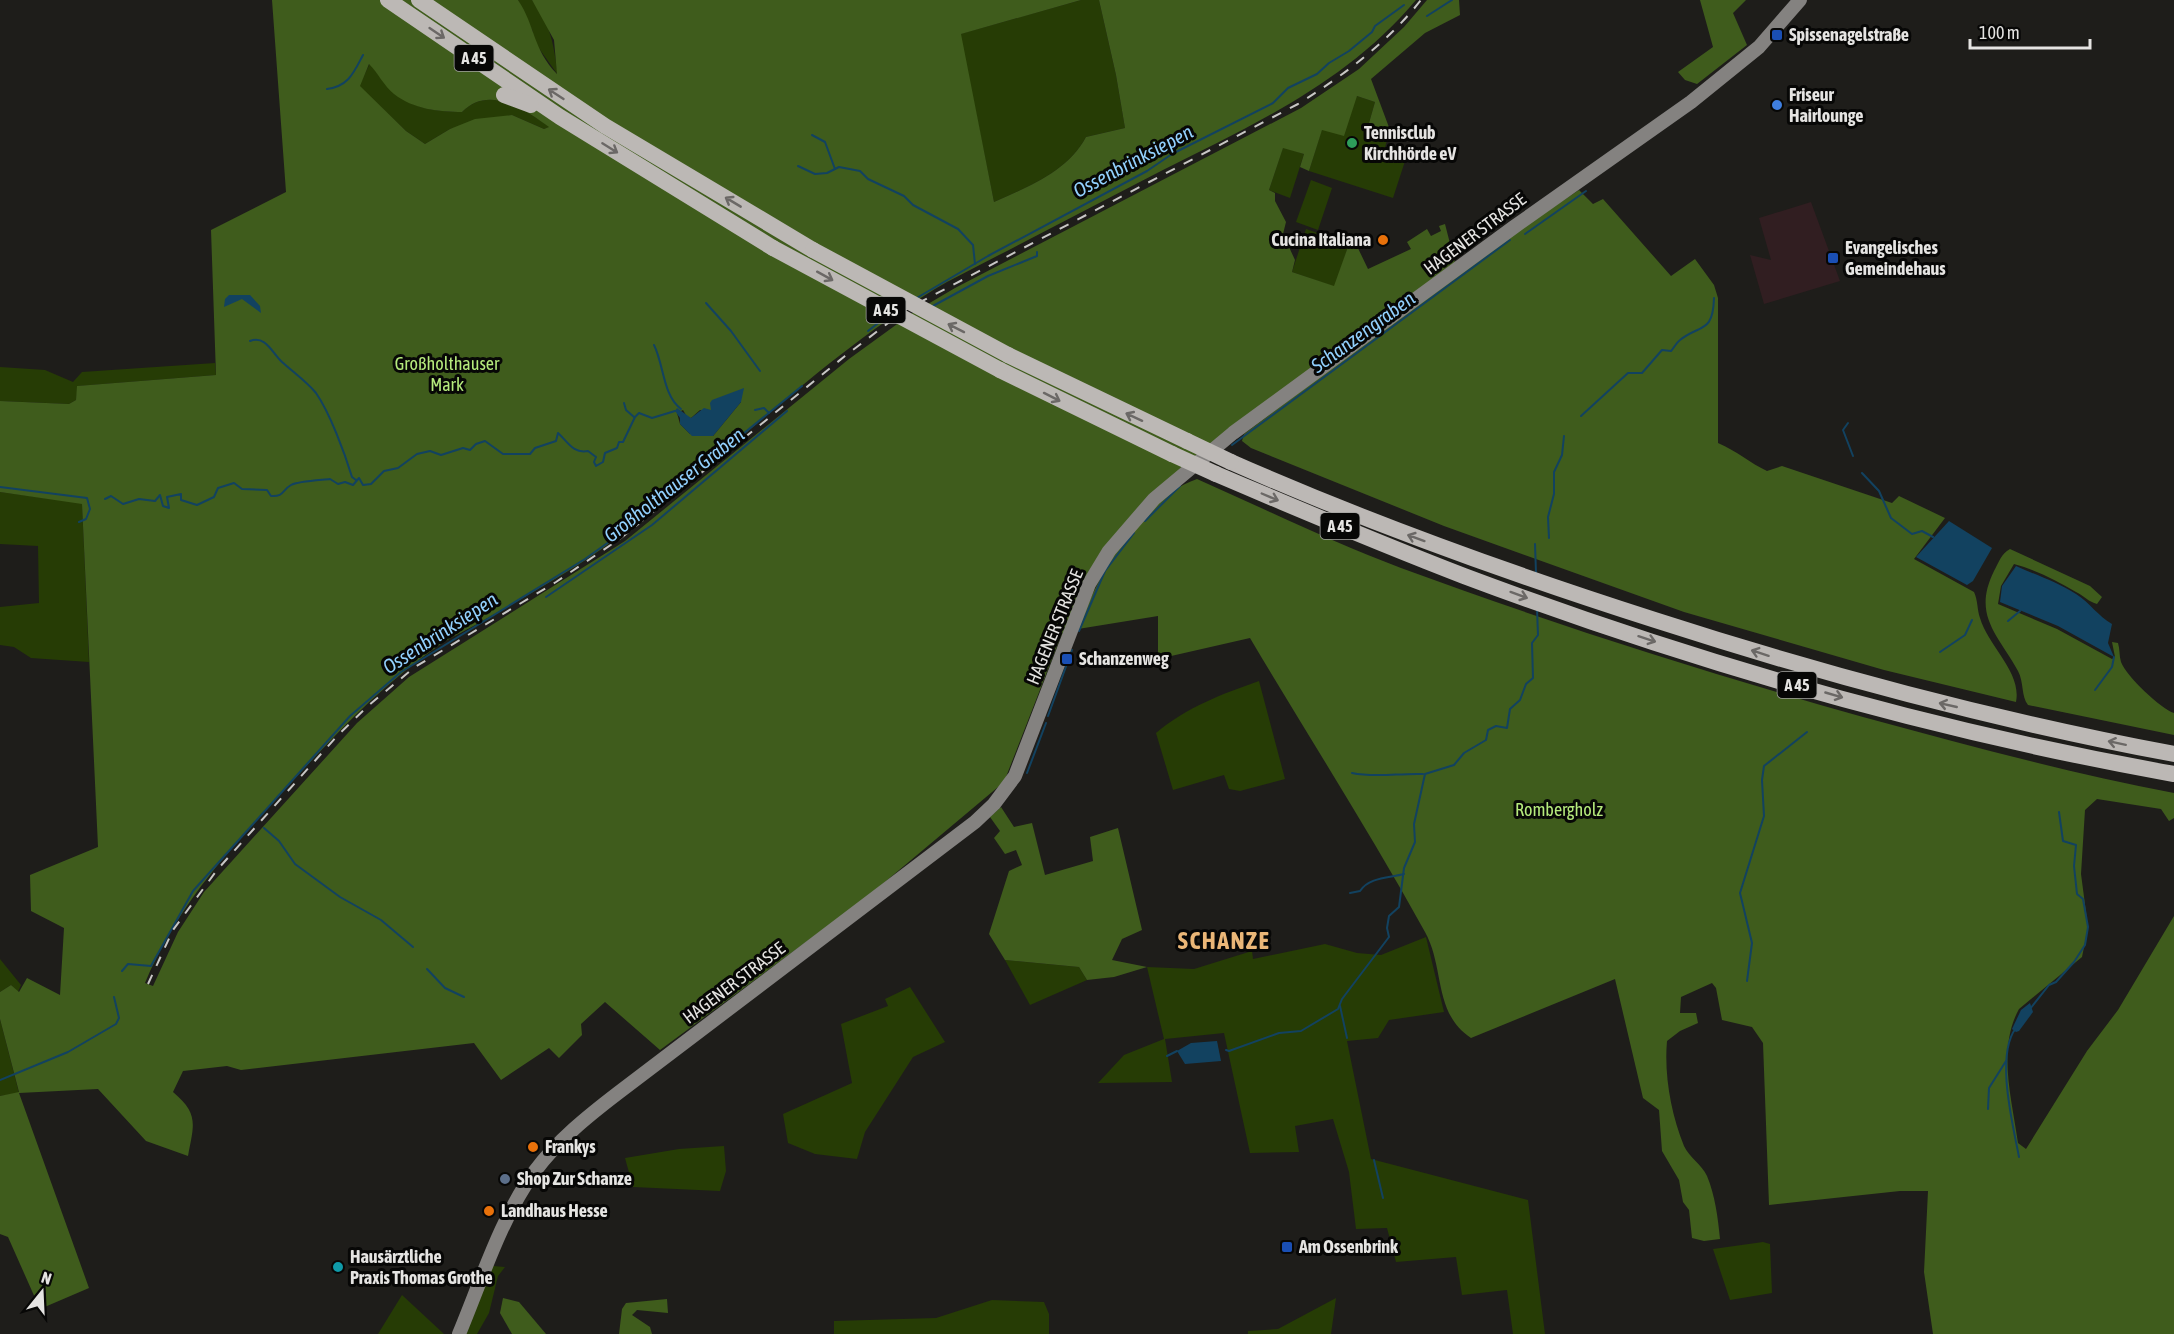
<svg xmlns="http://www.w3.org/2000/svg" width="2174" height="1334" font-family="'Asap Condensed',sans-serif">
	<style>
		.education { fill: #311e21 }
		.green { fill: #263c05 }
		.forest { fill: #3f5c1c; fill-rule: evenodd }
		.water { fill: #124260 }
		.lines { fill: none; stroke-linecap: round; stroke-linejoin: round }
		.stream { stroke: #124260; stroke-width: 2 }
		.secondary { stroke: #848280; stroke-width: 14 }
		.highway { stroke: #bcb8b5; stroke-width: 16 }
		.rail { stroke: #c8c7c5; stroke-width: 2; stroke-dasharray: 10 10; stroke-linecap: butt }
		.highway-bridge { stroke: #bcb8b5; stroke-width: 16 }
		.oneway { stroke: #6b6866 }
		.transit-dot { fill: #1a4fb4; stroke: #070706; stroke-width: 2 }
		.shop-dot { fill: #3f7fe0; stroke: #070706; stroke-width: 2 }
		.leisure-dot { fill: #2e9e5b; stroke: #070706; stroke-width: 2 }
		.food-dot { fill: #e8710a; stroke: #070706; stroke-width: 2 }
		.service-dot { fill: #5c6f8a; stroke: #070706; stroke-width: 2 }
		.culture-dot { fill: #0f9aa8; stroke: #070706; stroke-width: 2 }
		.labels { text-anchor: middle; stroke-width: 6; stroke-linejoin: round; paint-order: stroke }
		.shield { fill: #070706; stroke: #a2a2a0; stroke-width: 1.5 }
		.shield-label { font-size: 16px; font-weight: bold; fill: #e5e4e2 }
		.poi-label { font-size: 18px; font-weight: bold; fill: #e5e4e2; stroke: #070706; text-anchor: start }
		.street-label { font-size: 18px; fill: #e5e4e2; stroke: #070706 }
		.park-label { font-size: 18px; fill: #b6eb7d; stroke: #070706 }
		.water-label { font-size: 20px; font-style: italic; fill: #92d0fd; stroke: #070706 }
		.district-label { font-size: 24px; font-weight: bold; letter-spacing: 1.5px; fill: #eab677; stroke: #070706 }
	</style>
	<rect width="100%" height="100%" fill="#1e1d1a"/>
	<polygon class="education" points="1811,202 1840,281 1764,304 1750,255 1771,260 1759,218"/>
	<g class="green">
		<path d="M 518,0 L 532,0 C 552,28 553,42 558,75 L 533,40 L 533,32 Z"/>
		<path d="M 1081,0 L 1099,0 L 1116,75 L 1125,128 L 1086,137 C 1068,171 1028,187 994,202 L 960,34 Z"/>
		<path d="M 370,63 C 397,102 414,111 462,112 C 489,84 525,110 550,127 L 544,129 L 512,115 L 450,129 L 425,144 L 406,131 L 359,86 Z"/>
		<polygon points="1357,96 1375,102 1369,123 1387,132 1390,130 1384,151 1406,158 1393,198 1309,171 1322,129"/>
		<polygon points="1283,147 1304,154 1290,198 1269,190"/>
		<polygon points="1311,180 1332,188 1318,230 1296,222"/>
		<polygon points="1306,229 1349,244 1335,287 1292,272"/>
		<polygon points="215,363 216,375 78,386 76,400 69,404 0,401 0,367 45,370 73,382 82,372"/>
		<polygon points="0,492 82,503 89,662 31,658 14,647 0,645 0,607 39,603 38,546 0,544"/>
		<path d="M 1259,681 L 1285,779 L 1240,791 L 1229,789 L 1224,775 L 1173,790 L 1156,733 C 1187,707 1222,694 1259,681 Z"/>
		<polygon points="1426,937 1444,1012 1389,1020 1378,1038 1347,1041 1371,1159 1528,1200 1545,1334 1513,1334 1507,1290 1462,1295 1456,1257 1396,1262 1387,1228 1356,1229 1349,1172 1333,1119 1295,1126 1299,1152 1250,1153 1224,1033 1165,1039 1172,1082 1098,1083 1124,1055 1164,1039 1147,967 1194,969 1252,951 1253,959 1325,944 1357,953 1381,955"/>
		<polygon points="0,959 21,985 18,992 11,985 0,992"/>
		<polygon points="1005,960 1079,967 1087,980 1030,1005"/>
		<polygon points="910,987 945,1042 913,1057 865,1132 857,1159 815,1154 788,1143 783,1114 852,1083 841,1024 888,1006 885,999"/>
		<polygon points="0,1019 19,1093 0,1096"/>
		<polygon points="724,1146 726,1171 720,1191 633,1187 625,1158 679,1149"/>
		<polygon points="1763,1242 1770,1244 1772,1293 1730,1300 1713,1249"/>
		<polygon points="493,1266 505,1267 498,1276 489,1313 477,1334 459,1334 486,1269"/>
		<polygon points="402,1295 444,1334 378,1334"/>
		<polygon points="1336,1298 1331,1334 1248,1334 1248,1331 1278,1329"/>
		<polygon points="992,1300 1044,1302 1049,1314 1049,1334 834,1334 834,1321 936,1318"/>
	</g>
	<g class="forest">
		<path d="M 272,0 L 518,0 C 536,27 532,48 557,74 L 554,40 L 532,0 L 1081,0 L 961,34 L 994,202 C 1028,187 1068,171 1086,137 L 1125,128 L 1116,75 L 1099,0 L 1416,0 C 1346,83 1256,123 1161,171 C 1090,208 1018,245 947,282 C 826,352 729,455 617,538 C 574,570 526,596 479,623 C 467,630 453,636 441,644 C 382,684 335,735 287,787 C 228,852 180,901 145,983 L 153,986 L 178,932 L 204,892 L 357,723 L 409,677 L 625,541 L 849,359 L 911,314 L 955,288 L 1301,108 L 1359,69 L 1404,27 L 1427,0 L 1459,0 L 1460,15 L 1425,33 L 1371,79 L 1390,130 L 1387,132 L 1371,127 L 1369,123 L 1375,102 L 1357,96 L 1344,136 L 1322,130 L 1309,171 L 1300,167 L 1304,154 L 1283,148 L 1269,190 L 1275,193 L 1275,201 L 1286,222 L 1283,234 L 1295,260 L 1292,272 L 1334,286 L 1349,244 L 1355,242 L 1368,269 L 1411,249 L 1407,242 L 1427,229 L 1431,236 L 1441,231 L 1439,226 L 1445,224 L 1455,263 L 1233,433 L 1133,523 L 1073,622 L 1061,636 L 1004,782 L 867,897 L 660,1050 L 605,1002 L 581,1024 L 582,1035 L 559,1058 L 549,1048 L 501,1080 L 474,1043 L 241,1070 L 227,1066 L 183,1071 L 173,1092 C 199,1114 194,1124 188,1156 L 146,1141 L 98,1089 L 19,1093 L 89,1288 L 40,1309 L 8,1237 L 0,1234 L 0,1096 L 19,1092 L 0,1019 L 0,992 L 11,985 L 19,992 L 27,978 L 60,995 L 64,928 L 31,911 L 30,875 L 98,847 L 82,504 L 0,492 L 0,401 L 69,404 L 76,400 L 77,386 L 216,375 L 211,230 L 286,192 ZM 369,64 C 378,73 384,86 394,94 C 413,109 439,112 462,112 C 489,84 525,110 549,127 L 544,129 L 512,115 L 475,119 L 450,129 L 425,144 L 406,131 L 360,86 ZM 741,390 L 741,402 L 713,436 L 690,434 L 680,424 L 677,413 L 683,410 L 687,417 L 691,418 L 700,410 L 712,410 L 711,406 Z"/>
		<polygon points="1700,0 1746,0 1733,13 1747,45 1697,84 1685,80 1678,72 1713,47"/>
		<path d="M 1579,190 L 1593,204 L 1603,199 L 1671,276 L 1695,259 L 1714,285 L 1718,298 L 1718,443 C 1737,451 1750,463 1767,471 L 1782,466 L 1892,503 L 1899,496 L 1945,518 L 1914,559 L 1974,592 C 1978,601 1977,609 1980,618 C 1988,646 2022,672 2016,702 L 1884,670 L 1684,612 L 1444,526 L 1251,448 L 1242,441 L 1244,434 L 1502,241 Z"/>
		<path d="M 1197,479 C 1265,509 1332,542 1401,568 C 1553,624 1707,673 1863,717 C 1966,745 2069,773 2174,793 L 2174,818 L 2169,821 L 2161,809 L 2097,799 L 2085,810 L 2081,874 L 2088,927 L 2082,957 L 2019,1009 C 1997,1049 2012,1099 2018,1143 L 2026,1149 L 2087,1051 L 2118,1010 L 2174,916 L 2174,1334 L 1933,1334 L 1924,1272 L 1928,1191 L 1900,1191 L 1769,1205 L 1763,1043 L 1752,1027 L 1722,1020 L 1716,988 L 1712,983 L 1681,997 L 1680,1013 L 1696,1013 L 1698,1023 L 1680,1031 L 1667,1041 C 1664,1075 1671,1114 1684,1146 C 1689,1157 1702,1165 1707,1176 C 1715,1195 1718,1218 1720,1239 L 1704,1241 L 1692,1238 L 1689,1210 L 1683,1202 L 1679,1180 L 1662,1151 L 1659,1110 L 1643,1098 L 1615,979 L 1471,1038 C 1433,1013 1445,968 1425,932 C 1370,832 1308,736 1250,638 L 1158,659 L 1158,616 L 1078,629 C 1097,576 1141,498 1197,479 Z"/>
		<path d="M 2010,549 L 2090,586 L 2102,597 L 2097,604 C 2089,602 2084,596 2076,592 C 2057,581 2036,570 2014,564 L 2001,586 L 1998,604 L 2057,629 L 2112,659 L 2115,657 L 2112,642 L 2118,643 C 2120,649 2119,656 2121,662 C 2126,676 2161,709 2174,713 L 2174,735 L 2028,705 C 2021,696 2024,682 2018,671 C 1998,634 1972,616 1994,571 C 1999,562 2001,554 2010,549 Z"/>
		<polygon points="1001,807 1014,827 1032,823 1045,875 1093,861 1090,837 1118,828 1142,930 1122,939 1112,960 1147,967 1114,977 1087,980 1079,967 1005,960 989,934 1009,871 1022,865 1016,850 1005,854 994,838 1000,831 990,817"/>
		<polygon points="503,1298 519,1302 546,1334 512,1334 500,1313"/>
		<polygon points="667,1299 668,1313 637,1310 632,1315 650,1327 652,1334 619,1334 622,1309 626,1303"/>
	</g>
	<g class="water">
		<polygon points="229,295 250,295 260,306 261,313 242,299 224,307 225,299"/>
		<polygon points="744,388 741,402 713,436 692,436 680,424 680,418 675,411 677,408 691,418 704,408 711,410 710,403 712,400"/>
		<polygon points="1949,521 1992,548 1973,581 1967,585 1916,557"/>
		<path d="M 2016,566 C 2036,575 2057,582 2076,594 C 2090,603 2098,616 2112,624 L 2108,643 L 2114,657 L 2058,626 L 2000,602 L 2002,586 Z"/>
		<polygon points="2030,1003 2033,1012 2019,1031 2016,1032 2012,1029 2021,1010"/>
		<polygon points="1217,1041 1221,1061 1185,1064 1177,1051 1191,1043"/>
	</g>
	<g class="lines">
		<g class="stream">
			<polyline points="1427,16 1452,0"/>
			<path d="M 327,89 C 349,86 354,72 363,55"/>
			<polyline points="812,135 825,142 835,169"/>
			<polyline points="798,166 815,174 827,173 839,167 860,171 868,179 904,196 913,205 958,229 973,245 975,264"/>
			<polyline points="1525,234 1586,191"/>
			<polyline points="915,299 988,256 1147,171 1172,154 1273,103 1288,88 1317,74 1329,63 1349,51 1372,32 1375,26 1404,5"/>
			<polyline points="706,303 731,331 760,371"/>
			<polyline points="931,307 988,276 1037,256 1037,252"/>
			<polyline points="868,331 887,316"/>
			<path d="M 250,341 C 266,335 272,353 282,362 C 293,372 307,382 316,393 C 330,413 345,454 352,477 L 356,480"/>
			<path d="M 654,345 C 664,365 663,396 681,409"/>
			<polyline points="624,403 626,410 634,417"/>
			<polyline points="755,410 764,408 769,413"/>
			<path d="M 1581,416 L 1628,373 L 1642,373 L 1662,350 L 1671,351 C 1674,348 1676,343 1680,340 C 1700,324 1713,334 1714,298"/>
			<polyline points="1848,423 1843,430 1853,456"/>
			<polyline points="1232,445 1510,240"/>
			<polyline points="1862,473 1879,491 1891,518 1912,534 1922,531 1933,537"/>
			<polyline points="0,487 87,498 90,509 86,519 79,522"/>
			<path d="M 105,499 L 111,496 L 123,504 L 139,499 L 155,501 L 160,495 L 163,506 L 169,508 L 167,497 L 181,494 L 181,500 L 197,505 L 214,497 L 218,488 L 234,483 L 242,489 L 267,490 L 271,496 C 284,497 282,490 291,485 C 298,481 322,480 330,479 L 338,484 L 345,482 L 353,485 L 359,478 L 363,485 L 371,484 L 384,471 L 398,468 L 417,454 L 430,451 L 441,455 L 463,448 L 470,450 L 476,444 L 485,441 L 503,454 L 530,454 L 535,448 L 556,441 L 558,433 C 568,442 573,454 588,451 L 596,457 L 594,462 L 596,466 L 603,462 L 605,453 L 617,448 L 619,442 L 623,442 L 635,417 L 639,413 L 652,418 L 675,411"/>
			<polyline points="1145,521 1180,486"/>
			<polyline points="1549,538 1548,517 1554,494 1554,472 1562,455 1564,436"/>
			<polyline points="1535,544 1536,573"/>
			<polyline points="546,597 652,525 787,411"/>
			<polyline points="2008,621 2020,611"/>
			<polyline points="1079,631 1105,571 1134,533"/>
			<polyline points="1940,652 1965,635 1972,620"/>
			<polyline points="2095,690 2112,667 2114,657"/>
			<polyline points="1048,716 1072,650"/>
			<polyline points="1027,773 1046,723"/>
			<path d="M 1352,773 C 1375,778 1399,773 1423,774"/>
			<polyline points="264,828 279,841 295,864 340,897 381,920 413,947"/>
			<path d="M 1350,893 L 1360,891 C 1369,877 1389,878 1404,874"/>
			<polyline points="427,969 445,988 464,997"/>
			<polyline points="122,971 128,964 151,966 193,891 350,716 401,672 585,559 620,534 802,386"/>
			<polyline points="1747,981 1752,943 1740,893 1764,816 1762,780 1764,766 1807,732"/>
			<polyline points="1340,1006 1347,1038"/>
			<polyline points="2030,1009 2049,985 2056,982 2074,962 2085,945 2088,927 2083,899 2077,894 2074,866 2076,845 2063,841 2059,812"/>
			<path d="M 2016,1028 C 1995,1055 2013,1125 2019,1157"/>
			<polyline points="1226,1050 1229,1051 1279,1033 1301,1031 1338,1009 1342,999 1389,937 1387,928 1389,916 1399,907 1404,868 1415,842 1414,824 1425,774 1454,765 1464,753 1486,740 1488,730 1496,726 1507,728 1510,709 1520,700 1526,684 1533,678 1532,643 1538,635 1537,609"/>
			<polyline points="1167,1056 1177,1051"/>
			<polyline points="0,1080 68,1052 116,1024 119,1018 114,997"/>
			<polyline points="1988,1109 1989,1088 2006,1061"/>
			<polyline points="1374,1160 1383,1198"/>
		</g>
		<path class="secondary" d="M 459,1334 C 480,1284 502,1215 535,1171 C 558,1140 588,1116 618,1093 L 975,822 L 994,804 L 1015,776 L 1089,584 L 1109,551 L 1154,499 L 1233,433 L 1514,227 L 1691,102 L 1759,47 L 1800,0"/>
		<g class="highway">
			<polyline points="388,0 560,117 773,248"/>
			<polyline points="419,0 605,126 813,250"/>
			<polyline points="504,95 531,105"/>
			<polyline points="1008,355 1187,441"/>
			<polyline points="1000,370 1172,454"/>
			<path d="M 1231,462 C 1369,523 1511,574 1655,620 C 1825,675 1998,721 2174,754"/>
			<path d="M 1216,474 C 1298,509 1381,544 1464,576 C 1693,662 1933,731 2174,774"/>
		</g>
		<path class="rail" d="M 148,984 L 173,930 L 217,870 L 338,735 L 369,705 L 415,667 L 556,582 L 621,538 L 845,356 L 905,310 L 1298,104 C 1344,75 1387,43 1421,0"/>
		<g class="highway-bridge">
			<polyline points="773,248 1000,370"/>
			<polyline points="813,250 1008,355"/>
			<polyline points="1187,441 1231,462"/>
			<polyline points="1172,454 1216,474"/>
		</g>
	</g>
	<defs><path id="oneway-shaft" d="M-6 0H5M1.5-3L5.5 0L1.5 3" fill="none" stroke-width="1.6" stroke-linecap="round" stroke-linejoin="round" transform="scale(1.5)"/></defs>
	<g class="oneway">
		<use href="#oneway-shaft" transform="translate(437 33) rotate(34)"/>
		<use href="#oneway-shaft" transform="translate(556 94) rotate(-147)"/>
		<use href="#oneway-shaft" transform="translate(610 148) rotate(32)"/>
		<use href="#oneway-shaft" transform="translate(733 202) rotate(-149)"/>
		<use href="#oneway-shaft" transform="translate(825 276) rotate(29)"/>
		<use href="#oneway-shaft" transform="translate(956 328) rotate(-153)"/>
		<use href="#oneway-shaft" transform="translate(1052 397) rotate(27)"/>
		<use href="#oneway-shaft" transform="translate(1134 417) rotate(-155)"/>
		<use href="#oneway-shaft" transform="translate(1270 497) rotate(23)"/>
		<use href="#oneway-shaft" transform="translate(1416 538) rotate(-160)"/>
		<use href="#oneway-shaft" transform="translate(1519 595) rotate(20)"/>
		<use href="#oneway-shaft" transform="translate(1647 639) rotate(18)"/>
		<use href="#oneway-shaft" transform="translate(1760 653) rotate(-162)"/>
		<use href="#oneway-shaft" transform="translate(1834 695) rotate(16)"/>
		<use href="#oneway-shaft" transform="translate(1948 705) rotate(-167)"/>
		<use href="#oneway-shaft" transform="translate(2117 743) rotate(-168)"/>
	</g>
	<g class="transit-dot">
		<rect x="1771" y="29" width="12" height="12" rx="3"/>
		<rect x="1827" y="252" width="12" height="12" rx="3"/>
		<rect x="1061" y="653" width="12" height="12" rx="3"/>
		<rect x="1281" y="1241" width="12" height="12" rx="3"/>
	</g>
	<circle class="shop-dot" cx="1777" cy="105" r="6"/>
	<circle class="leisure-dot" cx="1352" cy="143" r="6"/>
	<g class="food-dot">
		<circle cx="1383" cy="240" r="6"/>
		<circle cx="533" cy="1147" r="6"/>
		<circle cx="489" cy="1211" r="6"/>
	</g>
	<circle class="service-dot" cx="505" cy="1179" r="6"/>
	<circle class="culture-dot" cx="338" cy="1267" r="6"/>
	<g class="labels">
		<g class="shield">
			<rect x="454.5" y="45" width="39" height="26" rx="4.5"/>
			<rect x="866.5" y="297" width="39" height="26" rx="4.5"/>
			<rect x="1320.5" y="513" width="39" height="26" rx="4.5"/>
			<rect x="1777.5" y="672" width="39" height="26" rx="4.5"/>
		</g>
		<g class="shield-label">
			<text x="474" y="64">A 45</text>
			<text x="886" y="316">A 45</text>
			<text x="1340" y="532">A 45</text>
			<text x="1797" y="691">A 45</text>
		</g>
		<g class="poi-label">
			<text x="1789" y="41">Spissenagelstraße</text>
			<text x="1789" y="101">Friseur<tspan x="1789" dy="21">Hairlounge</tspan></text>
			<text x="1364" y="139">Tennisclub<tspan x="1364" dy="21">Kirchhörde eV</tspan></text>
			<text x="1371" y="246" text-anchor="end">Cucina Italiana</text>
			<text x="1845" y="254">Evangelisches<tspan x="1845" dy="21">Gemeindehaus</tspan></text>
			<text x="1079" y="665">Schanzenweg</text>
			<text x="545" y="1153">Frankys</text>
			<text x="517" y="1185">Shop Zur Schanze</text>
			<text x="501" y="1217">Landhaus Hesse</text>
			<text x="1299" y="1253">Am Ossenbrink</text>
			<text x="350" y="1263">Hausärztliche<tspan x="350" dy="21">Praxis Thomas Grothe</tspan></text>
		</g>
		<g class="street-label">
			<text transform="translate(1475 234) rotate(-37)" y="6">HAGENER STRASSE</text>
			<text transform="translate(1055 627) rotate(-68)" y="6">HAGENER STRASSE</text>
			<text transform="translate(734 983) rotate(-37)" y="6">HAGENER STRASSE</text>
		</g>
		<g class="park-label">
			<text x="447" y="370">Großholthauser<tspan x="447" dy="21">Mark</tspan></text>
			<text x="1559" y="816">Rombergholz</text>
		</g>
		<g class="water-label">
			<text transform="translate(1133 161) rotate(-28)" y="7">Ossenbrinksiepen</text>
			<text transform="translate(1363 332) rotate(-36)" y="7">Schanzengraben</text>
			<text transform="translate(674 485) rotate(-38)" y="7">Großholthauser Graben</text>
			<text transform="translate(440 633) rotate(-33)" y="7">Ossenbrinksiepen</text>
		</g>
		<g class="district-label">
			<text x="1224" y="949">SCHANZE</text>
		</g>
	</g>
	<g transform="translate(42 1292) rotate(18)" stroke="#070706" stroke-width="4.5" paint-order="stroke">
	<path d="M0-4.5L10 22L0 15L-10 22Z" fill="#e5e4e2"/>
	<text y="-9" font-size="16" font-weight="bold" text-anchor="middle" fill="#e5e4e2">N</text>
	</g>
	<path d="M1970 39v9h120v-9" fill="none" stroke="#e5e4e2" stroke-width="3"/>
	<text x="1979" y="39" font-size="18" fill="#e5e4e2" stroke="#070706" stroke-width="4.5" paint-order="stroke">100 m</text>
</svg>
